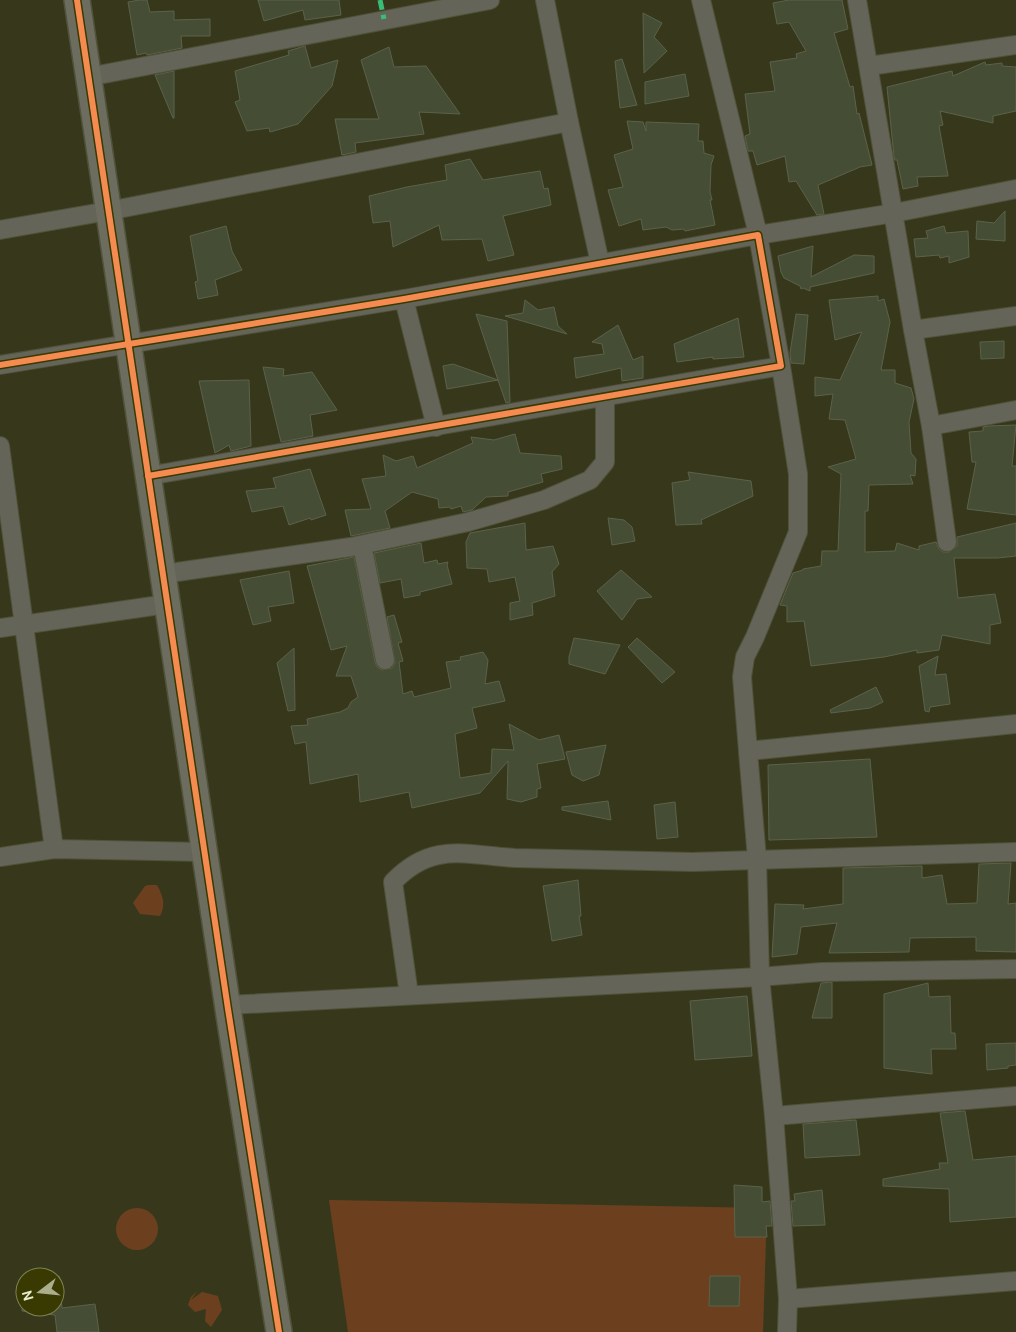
<svg xmlns="http://www.w3.org/2000/svg" width="1016" height="1332" font-family="Cabin,sans-serif">
	<style>
		.green { fill: #6c401f }
		.building { fill: #464d35; stroke: #5c624a }
		.lines { fill: none; stroke-linecap: round; stroke-linejoin: round }
		.street-casing { stroke: #51523a; stroke-width: 20 }
		.secondary-casing { stroke: #51523a; stroke-width: 28 }
		.street { stroke: #646558; stroke-width: 18 }
		.secondary { stroke: #6c6d5e; stroke-width: 25 }
		.quiet { stroke: #3abd76; stroke-width: 5; stroke-dasharray: 10 5; stroke-linecap: butt }
		.cycleway-casing { stroke: #383a01; stroke-width: 9 }
		.cycleway { stroke: #f68b52; stroke-width: 6 }
	</style>
	<rect width="100%" height="100%" fill="#37381b"/>
	<g class="green">
		<path d="M 149,885 L 157,885 C 163,896 166,905 160,916 L 140,914 L 133,903 L 145,886 Z"/>
		<polygon points="329,1200 767,1208 763,1332 348,1332"/>
		<circle cx="137" cy="1229" r="21"/>
		<polygon points="197,1291 191,1300 202,1292 218,1296 222,1310 211,1327 205,1321 206,1309 195,1312 188,1305 191,1297"/>
	</g>
	<g class="building">
		<polygon points="139,0 147,0 150,12 174,11 174,20 210,19 210,36 181,36 182,48 147,55 146,53 137,55 128,2"/>
		<polygon points="258,0 339,0 341,15 305,20 303,10 264,21"/>
		<polygon points="789,0 842,0 848,29 834,33 850,87 853,86 857,114 859,113 872,165 860,167 818,185 824,214 817,215 796,181 789,182 785,156 757,165 753,151 748,151 745,136 750,134 745,94 775,91 770,62 797,58 796,54 806,51 789,22 777,24 773,3"/>
		<polygon points="643,13 662,23 654,37 667,51 644,73"/>
		<polygon points="305,46 311,68 338,60 332,86 298,124 270,132 269,128 247,131 235,102 240,100 235,71 289,55 288,51"/>
		<polygon points="389,47 394,67 426,66 460,114 419,112 424,134 355,143 356,152 342,155 335,119 379,119 361,60"/>
		<polygon points="622,59 637,105 620,108 615,61"/>
		<polygon points="985,62 986,65 1002,63 1002,66 1016,67 1016,111 993,116 993,123 940,111 943,125 939,126 948,176 917,177 918,186 903,189 897,160 895,160 894,157 887,87 952,71 953,76"/>
		<polygon points="174,71 174,118 173,118 155,75"/>
		<polygon points="685,74 689,96 645,104 645,82"/>
		<polygon points="627,121 643,122 646,131 646,122 699,124 698,141 703,141 704,153 714,156 711,165 710,192 712,200 710,200 715,225 685,231 684,229 672,230 666,227 643,230 641,219 619,226 608,190 623,187 614,155 633,149"/>
		<polygon points="470,159 483,180 540,171 544,189 548,188 551,205 503,216 514,255 488,261 482,239 442,240 439,225 393,247 390,221 373,223 369,196 407,187 447,180 445,165"/>
		<polygon points="1005,211 1005,241 976,239 977,221 994,223"/>
		<polygon points="226,226 232,251 242,270 215,280 218,295 198,299 195,282 198,281 190,236"/>
		<polygon points="944,226 946,233 968,231 969,257 949,263 949,256 940,258 939,255 916,257 914,239 928,238 926,231"/>
		<polygon points="813,246 811,277 854,255 874,256 874,273 810,287 810,291 803,288 801,289 800,286 784,278 781,272 778,256"/>
		<polygon points="878,296 878,301 884,299 890,322 881,370 895,370 895,383 911,388 914,399 909,422 911,453 916,459 915,476 910,475 913,484 869,485 868,511 865,511 865,552 895,551 897,543 919,550 919,546 936,542 939,549 943,552 949,552 957,546 957,537 1016,523 1016,556 998,558 954,558 958,598 995,594 1001,623 990,625 990,644 942,635 939,650 917,653 917,650 884,657 811,666 804,621 787,622 787,606 780,605 793,573 803,570 803,569 821,566 822,551 838,551 841,474 828,467 856,459 845,420 829,419 833,394 815,396 815,377 840,380 862,332 835,340 829,300"/>
		<polygon points="525,300 538,310 554,307 558,326 567,334 505,316 523,313"/>
		<polygon points="476,314 507,321 510,402 506,403 498,380 447,389 443,366 453,364 498,380"/>
		<polygon points="796,314 808,315 804,364 791,363 790,353"/>
		<polygon points="738,318 744,357 713,359 713,357 677,362 674,344"/>
		<polygon points="618,325 633,360 643,356 643,378 622,381 621,368 576,378 574,358 604,354 602,344 592,342"/>
		<polygon points="1004,341 1004,358 981,359 980,342"/>
		<polygon points="263,367 284,369 283,376 312,372 337,410 310,415 313,436 281,442"/>
		<polygon points="249,380 251,446 231,451 229,445 215,453 199,381"/>
		<polygon points="1016,425 1012,466 1016,466 1016,515 967,509 976,462 972,462 969,432 983,431 983,427 988,426"/>
		<polygon points="515,434 520,453 561,456 562,469 541,474 543,482 508,492 508,496 486,497 472,510 463,512 461,506 451,509 450,507 439,508 438,499 412,492 385,511 390,528 351,536 345,510 371,509 362,479 386,476 383,455 396,461 413,456 417,468 473,443 471,437 494,440"/>
		<polygon points="310,469 326,515 311,520 310,518 289,525 283,506 252,512 246,491 276,488 273,478"/>
		<polygon points="688,472 751,481 753,496 701,520 702,524 676,525 672,483 690,480"/>
		<polygon points="608,518 624,520 632,527 635,541 612,545"/>
		<polygon points="525,523 526,550 553,546 559,564 552,572 555,596 532,603 533,615 510,620 510,603 520,601 515,577 489,582 487,569 467,568 466,542 470,533"/>
		<polygon points="421,543 424,563 437,560 438,564 448,562 447,565 452,584 420,592 420,595 404,598 401,579 380,583 374,553"/>
		<polygon points="354,557 375,662 377,667 382,670 392,668 395,663 387,617 394,615 402,642 398,643 403,661 399,662 403,694 412,691 414,697 451,688 446,662 461,660 460,657 483,652 488,660 485,684 499,681 505,701 472,708 477,728 455,734 460,778 491,773 492,749 514,750 509,724 539,740 559,735 565,759 537,764 541,788 537,789 537,797 521,802 507,799 508,761 480,793 412,808 409,792 360,802 358,774 310,784 306,742 295,744 291,726 308,725 307,719 340,712 348,708 351,702 358,697 351,676 336,676 347,646 331,650 307,566"/>
		<polygon points="621,570 652,597 637,599 622,620 597,591"/>
		<polygon points="289,571 294,603 268,607 271,621 253,625 240,580"/>
		<polygon points="574,638 620,645 605,674 569,664 569,657"/>
		<polygon points="637,638 675,672 662,683 628,647"/>
		<polygon points="294,648 295,710 288,711 277,663"/>
		<polygon points="938,656 935,675 946,674 950,704 930,707 929,712 925,711 919,666"/>
		<polygon points="876,687 883,702 870,708 831,713 830,710"/>
		<polygon points="606,745 599,775 583,781 572,775 566,752"/>
		<polygon points="870,759 877,837 769,840 768,765"/>
		<polygon points="608,801 611,820 562,810 562,807"/>
		<polygon points="675,802 678,837 657,839 654,805"/>
		<polygon points="1011,863 1008,904 1016,903 1016,952 976,951 976,937 910,938 909,952 829,953 837,923 801,927 797,954 772,957 775,904 804,905 803,909 843,904 843,868 922,866 922,878 942,875 947,904 977,903 979,864"/>
		<polygon points="578,880 581,916 579,916 582,935 552,941 543,886"/>
		<polygon points="832,982 832,1018 812,1018 821,983"/>
		<polygon points="928,983 929,997 950,996 951,1033 955,1033 956,1049 931,1049 932,1074 884,1068 884,994"/>
		<polygon points="747,996 752,1056 695,1060 690,1001"/>
		<polygon points="1016,1043 1016,1065 1008,1066 1008,1068 987,1070 986,1044"/>
		<polygon points="965,1111 973,1160 1016,1156 1016,1217 950,1222 949,1189 883,1186 883,1179 940,1169 939,1163 948,1163 940,1113"/>
		<polygon points="856,1120 860,1155 805,1158 803,1124"/>
		<polygon points="734,1185 762,1187 762,1202 770,1201 772,1226 766,1226 767,1237 735,1237"/>
		<polygon points="822,1190 825,1225 793,1226 791,1201 795,1201 794,1194"/>
		<polygon points="59,1276 62,1308 95,1304 99,1332 57,1332 55,1315 22,1311 22,1280 25,1280 25,1307 55,1307 55,1277 53,1277"/>
		<polygon points="710,1276 740,1276 739,1306 709,1306"/>
	</g>
	<g class="lines">
		<defs>
			<g id="street">
				<polyline points="701,0 758,235 894,213 1016,189"/>
				<polyline points="857,0 913,330 1016,316"/>
				<polyline points="869,66 1016,45"/>
				<polyline points="88,77 490,0"/>
				<polyline points="569,122 600,263"/>
				<polyline points="0,230 108,211 569,122 545,0"/>
				<polyline points="404,299 436,427"/>
				<polyline points="913,330 931,426 1016,410"/>
				<polyline points="0,365 404,299 758,235 781,366 148,476"/>
				<polyline points="931,426 947,542"/>
				<polyline points="0,446 54,849"/>
				<polyline points="362,545 385,660"/>
				<polyline points="163,574 351,547 468,522 544,500 590,480 605,462 605,397"/>
				<polyline points="0,628 167,604"/>
				<polyline points="748,751 742,677 745,657 755,637 798,532 798,474 781,366"/>
				<polyline points="0,857 54,849 204,852"/>
				<path d="M 409,995 L 393,882 C 432,841 466,855 515,858 L 693,862 L 1016,852"/>
				<polyline points="228,1005 760,977 822,972 1016,969"/>
				<polyline points="774,1116 1016,1096"/>
				<polyline points="788,1299 1016,1281"/>
				<polyline points="787,1332 788,1299 774,1116 760,977 757,859 748,751 1016,724"/>
			</g>
			<polyline id="secondary" points="77,0 228,1009 279,1332"/>
		</defs>
		<use href="#street" class="street-casing"/>
		<use href="#secondary" class="secondary-casing"/>
		<use href="#street" class="street"/>
		<use href="#secondary" class="secondary"/>
		<polyline class="quiet" points="380,0 384,19"/>
		<defs>
			<g id="cycleway">
				<polyline points="77,0 228,1009 279,1332"/>
				<polyline points="0,365 404,299 758,235 781,366 148,476"/>
			</g>
		</defs>
		<use href="#cycleway" class="cycleway-casing"/>
		<use href="#cycleway" class="cycleway"/>
	</g>
	<g transform="translate(40 1292) rotate(254)"><circle r="24" fill="#383a01" stroke="#7f8252"/>
	<path d="M0-4L9 19L0 12L-9 19Z" fill="#abae8d"/>
	<text y="-8" font-size="14" font-weight="bold" text-anchor="middle" fill="#eaedcb">N</text>
	</g>
</svg>
